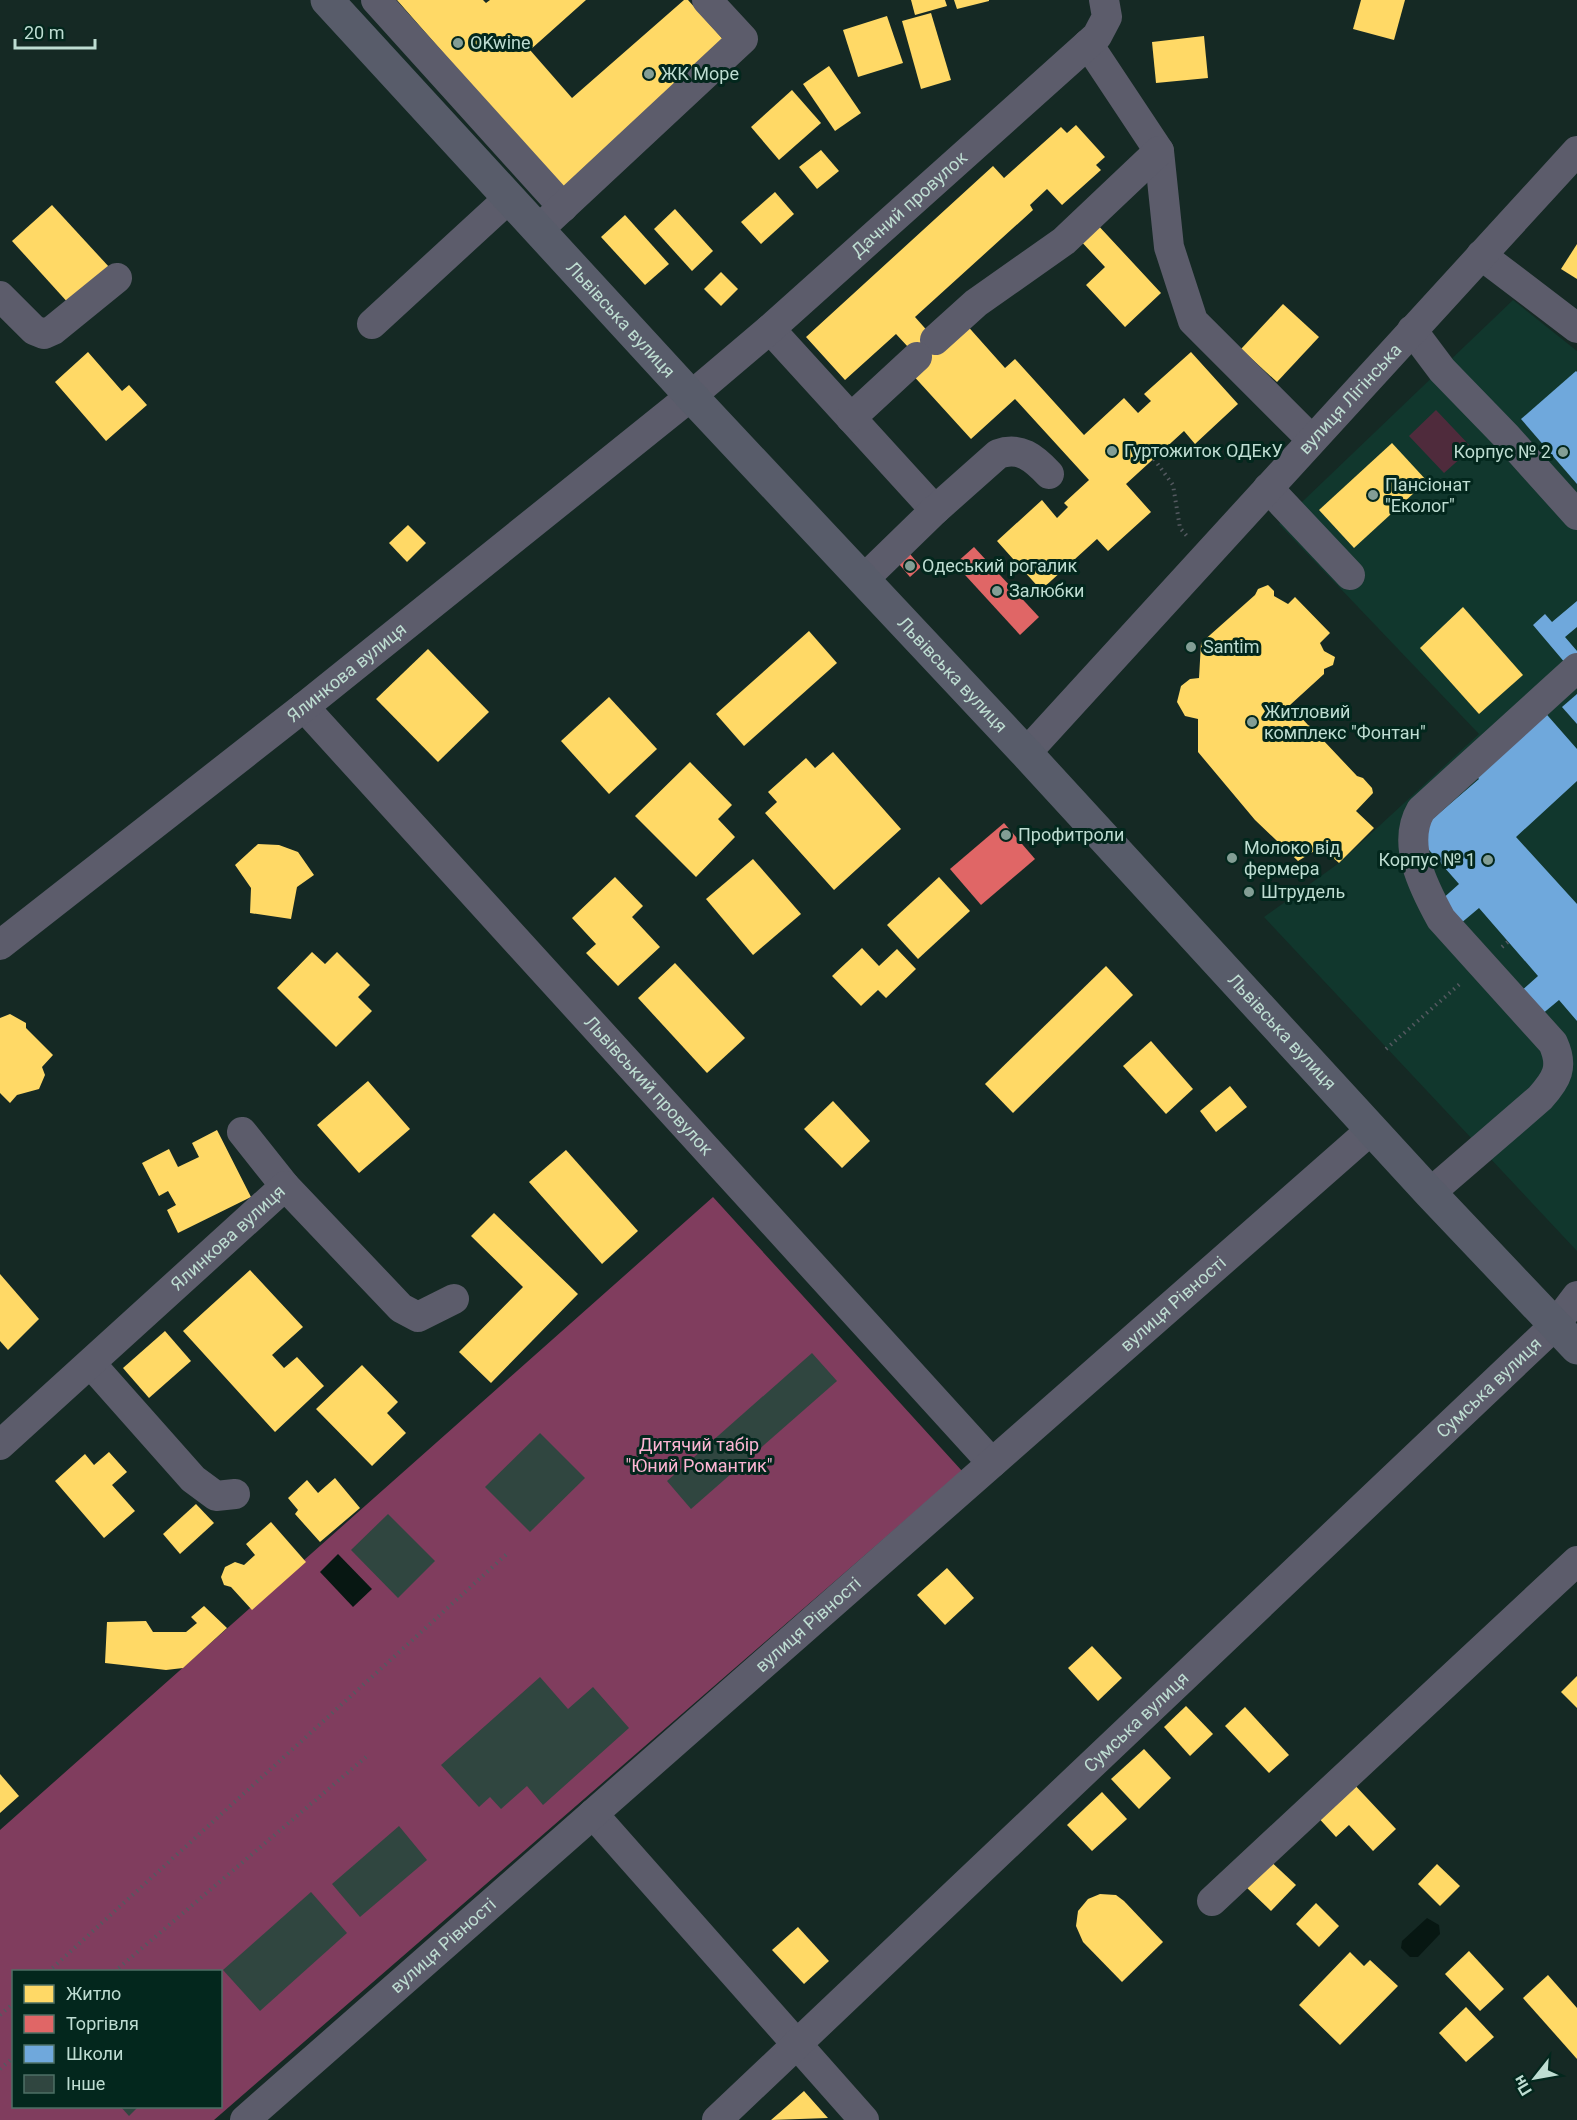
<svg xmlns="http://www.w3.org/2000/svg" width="1577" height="2120" font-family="Roboto,sans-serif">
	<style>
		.built { fill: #11372d }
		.green { fill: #4f2b3c }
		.forest { fill: #803d5e; fill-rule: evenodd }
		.water { fill: #071712 }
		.homes { fill: #ffd966 }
		.shops { fill: #e06666 }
		.schools { fill: #6fa8dc }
		.building { fill: #304640 }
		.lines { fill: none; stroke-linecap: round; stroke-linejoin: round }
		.path { stroke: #545960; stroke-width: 4; stroke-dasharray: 1.5 4.5; stroke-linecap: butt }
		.minor { stroke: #5c5c6b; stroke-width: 30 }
		.major { stroke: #585c6a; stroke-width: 33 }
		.poi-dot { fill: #839e95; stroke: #03271d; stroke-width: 2 }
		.labels { text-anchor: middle; stroke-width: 6; stroke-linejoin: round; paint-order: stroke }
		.poi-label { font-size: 18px; fill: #beddd2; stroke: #03271d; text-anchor: start }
		.street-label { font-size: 18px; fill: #beddd2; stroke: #03271d }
		.park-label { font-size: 18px; fill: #fbb5d3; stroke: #03271d }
	</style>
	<rect width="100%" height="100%" fill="#152924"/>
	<polygon class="built" points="1513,300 1577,351 1577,1251 1264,917 1339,863 1479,734 1279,524"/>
	<polygon class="green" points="1436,410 1472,448 1444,473 1409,436"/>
	<path class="forest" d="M 713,1197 L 962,1471 L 214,2120 L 0,2120 L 0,1830 ZM 14,1972 L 220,1972 L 220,2106 L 14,2106 Z"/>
	<g class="water">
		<polygon points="338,1554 372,1589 353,1607 320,1572"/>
		<polygon points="1427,1918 1439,1925 1440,1934 1418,1957 1410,1957 1401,1948 1402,1941"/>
	</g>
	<g class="homes">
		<polygon points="397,0 483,0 486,3 490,0 586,0 530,50 572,98 684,0 688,0 729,46 564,191"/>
		<polygon points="911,0 945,0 947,6 915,15"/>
		<polygon points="954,0 989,0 989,1 957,9"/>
		<polygon points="1361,0 1405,0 1394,40 1353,29"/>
		<polygon points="931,13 951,80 921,89 902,21"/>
		<polygon points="887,16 903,63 858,77 843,30"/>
		<polygon points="1204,36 1208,78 1156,83 1152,42"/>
		<polygon points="829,66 861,113 835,131 803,84"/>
		<polygon points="792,90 821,123 779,160 751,127"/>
		<polygon points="1076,125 1105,157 1096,165 1101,170 1062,205 1047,189 1030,205 1033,210 915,317 939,344 964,322 1005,368 1015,359 1084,435 1124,398 1138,413 1151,401 1144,394 1191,352 1238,404 1195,444 1184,431 1126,484 1151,512 1108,551 1097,539 1041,590 997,541 1042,500 1057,518 1068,507 1064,503 1089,480 1015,399 971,439 910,372 921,361 896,334 845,380 806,337 993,166 1004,178 1061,127 1067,133"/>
		<polygon points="821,150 839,171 817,189 799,167"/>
		<polygon points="775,192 794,214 761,244 741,222"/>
		<polygon points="52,205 110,268 70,305 12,241"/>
		<polygon points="675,209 713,251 692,271 654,229"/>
		<polygon points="625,215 669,264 645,285 601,237"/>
		<polygon points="1095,222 1161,293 1125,327 1086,285 1105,267 1078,238"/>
		<polygon points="1577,244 1577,279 1561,269"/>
		<polygon points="721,272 738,289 721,306 704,289"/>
		<polygon points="1283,304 1319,337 1277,382 1241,349"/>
		<polygon points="88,352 122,391 129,385 147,405 106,441 55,382"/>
		<polygon points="1392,443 1427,481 1354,548 1319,510"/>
		<polygon points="408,525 426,543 407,562 389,543"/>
		<polygon points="1268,585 1274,591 1274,596 1288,604 1295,597 1330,633 1320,643 1324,651 1335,657 1333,665 1324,669 1324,674 1290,705 1308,725 1318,730 1323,740 1357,776 1363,778 1372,788 1373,793 1356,811 1374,828 1339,863 1321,847 1298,861 1255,820 1198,752 1198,719 1185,716 1177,702 1181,686 1190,679 1199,678 1201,643 1255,595 1258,589"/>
		<polygon points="1463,607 1523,675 1479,714 1420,648"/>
		<polygon points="809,631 837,663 744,746 716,714"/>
		<polygon points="428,649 489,712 438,762 376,699"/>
		<polygon points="609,697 657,749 609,794 561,741"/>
		<polygon points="833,752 901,829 834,890 765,813 777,802 768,792 806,758 815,768"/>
		<polygon points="690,762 732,805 718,819 735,837 696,877 635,816"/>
		<polygon points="258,844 279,845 298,852 314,875 297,887 291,919 250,913 251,888 235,865"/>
		<polygon points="753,859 801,914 753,955 706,899"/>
		<polygon points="615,877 643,906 632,917 660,947 618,986 586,953 596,944 572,918"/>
		<polygon points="939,877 970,911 918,959 887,925"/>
		<polygon points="862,948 879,966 897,949 916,969 886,998 878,990 861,1006 832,976"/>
		<polygon points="312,952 325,964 337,952 370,985 358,997 372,1011 336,1047 277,988"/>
		<polygon points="675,963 745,1038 707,1073 638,998"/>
		<polygon points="1106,966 1133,995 1013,1113 985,1084"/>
		<polygon points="10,1014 26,1023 26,1028 53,1055 42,1067 45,1075 39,1089 17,1095 10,1103 0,1093 0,1018"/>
		<polygon points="1151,1041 1193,1089 1166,1114 1123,1066"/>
		<polygon points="368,1081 410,1129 359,1173 317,1125"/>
		<polygon points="1230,1086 1247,1107 1216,1132 1200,1111"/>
		<polygon points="833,1101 870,1141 842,1168 804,1129"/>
		<polygon points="217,1130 251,1197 178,1233 167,1210 176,1205 168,1191 159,1196 142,1163 169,1149 178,1167 199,1157 192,1143"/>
		<polygon points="566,1150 638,1231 602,1264 529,1182"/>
		<polygon points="494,1213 578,1294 491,1383 459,1352 523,1287 471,1236"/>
		<polygon points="250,1270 303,1327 272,1355 284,1368 297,1357 324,1386 275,1432 183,1331"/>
		<polygon points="0,1274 39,1319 8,1350 0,1341"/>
		<polygon points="165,1331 191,1361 149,1398 123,1368"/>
		<polygon points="362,1365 398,1402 387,1413 406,1433 372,1466 316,1409"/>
		<polygon points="109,1452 127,1472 112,1485 135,1511 104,1538 55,1481 85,1454 94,1465"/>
		<polygon points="335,1478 360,1508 320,1542 295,1514 298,1510 288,1498 307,1480 318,1493"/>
		<polygon points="196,1504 214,1523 180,1554 163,1534"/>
		<polygon points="271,1522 306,1562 252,1610 231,1587 224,1585 221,1577 225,1567 235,1562 244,1565 255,1555 246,1544"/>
		<polygon points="947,1568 974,1598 945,1625 917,1595"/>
		<polygon points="204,1606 227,1628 183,1668 166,1670 105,1663 107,1622 146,1621 153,1632 186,1632 197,1623 191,1617"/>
		<polygon points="1092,1646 1122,1678 1098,1701 1068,1668"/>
		<polygon points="1577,1676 1577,1708 1561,1692"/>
		<polygon points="1186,1706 1213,1734 1190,1756 1164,1727"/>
		<polygon points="1245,1707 1289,1755 1269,1773 1225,1726"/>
		<polygon points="1144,1749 1171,1778 1139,1809 1111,1779"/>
		<polygon points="0,1774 19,1796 0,1813"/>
		<polygon points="1351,1781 1396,1829 1373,1851 1349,1825 1336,1837 1315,1814"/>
		<polygon points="1102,1792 1127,1819 1092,1851 1067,1825"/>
		<polygon points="1268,1859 1296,1885 1271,1911 1244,1885"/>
		<polygon points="1437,1864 1460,1886 1440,1906 1418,1884"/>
		<polygon points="1100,1894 1116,1895 1124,1901 1163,1942 1122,1982 1083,1942 1076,1926 1078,1911 1088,1899"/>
		<polygon points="1316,1903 1339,1926 1319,1947 1296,1924"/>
		<polygon points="798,1927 829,1961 804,1984 772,1950"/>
		<polygon points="1469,1951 1504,1989 1480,2011 1445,1974"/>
		<polygon points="1350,1952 1364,1966 1370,1960 1398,1986 1340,2045 1299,2005"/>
		<polygon points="1548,1975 1577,2008 1577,2059 1523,1998"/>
		<polygon points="1466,2007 1494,2037 1466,2062 1439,2033"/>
		<polygon points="804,2091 828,2118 771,2120 786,2107"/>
	</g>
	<g class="shops">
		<polygon points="974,547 1039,617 1020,635 955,564"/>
		<polygon points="910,554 921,567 910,577 899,564"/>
		<polygon points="1004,823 1035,859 981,905 950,869"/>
	</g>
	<g class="schools">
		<polygon points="1576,371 1577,372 1577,484 1521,419"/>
		<polygon points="1577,601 1577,627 1565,637 1577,651 1577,677 1533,625 1545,614 1552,622"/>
		<polygon points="1577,694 1577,724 1562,707"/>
		<polygon points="1541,708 1577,749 1577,781 1516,837 1577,904 1577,1021 1559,1000 1541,1015 1520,992 1538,976 1479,908 1460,924 1440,901 1459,884 1415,834 1479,779 1471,769"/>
	</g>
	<g class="building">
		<polygon points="812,1353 837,1381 691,1509 667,1481"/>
		<polygon points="540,1433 585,1478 530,1532 485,1487"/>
		<polygon points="388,1514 435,1561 398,1598 351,1550"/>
		<polygon points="540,1677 568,1709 593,1687 629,1728 543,1805 527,1786 501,1809 490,1797 479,1807 441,1765"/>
		<polygon points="399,1826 427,1860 360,1917 332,1884"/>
		<polygon points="311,1892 347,1933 260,2011 223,1970"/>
		<polygon points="120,2106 139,2106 129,2116"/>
	</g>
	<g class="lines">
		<g class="path">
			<polyline points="1154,459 1173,485 1180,528 1187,536"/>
			<polyline points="1502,947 1509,941"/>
			<polyline points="1386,1049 1462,982"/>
			<polyline points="48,1972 509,1552"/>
			<polyline points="114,1972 366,1757"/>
			<polyline points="0,2015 14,2003"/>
			<polyline points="0,2069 14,2057"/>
		</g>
		<g class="minor">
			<polyline points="376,0 563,207"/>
			<polyline points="1088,44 1159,151 1169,247 1193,321 1312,440"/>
			<polyline points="538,230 743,39 707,0"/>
			<polyline points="1481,255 1577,328"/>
			<polyline points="0,296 34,330 44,334 53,330 117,278"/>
			<polyline points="372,324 509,198"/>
			<polyline points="770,329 935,510"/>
			<polyline points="1412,330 1442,370 1507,437 1577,515"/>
			<polyline points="935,340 976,303 1064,241 1159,151"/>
			<polyline points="851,418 917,357"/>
			<polyline points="1268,488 1350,575"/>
			<path d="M 863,580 L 935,510 L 998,454 C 1020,446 1034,458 1049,474"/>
			<path id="s1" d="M 304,707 L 992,1463"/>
			<path id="s2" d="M 1026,753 L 1577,151"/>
			<path id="s3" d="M 0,945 L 304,707 L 691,396 L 770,329 L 1097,36 L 1107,17 L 1104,0"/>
			<polyline points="242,1132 285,1186"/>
			<path d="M 1430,1193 L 1540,1098 C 1557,1079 1564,1067 1553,1043 L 1441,919 C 1424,888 1401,844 1421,810 L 1577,668"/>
			<polyline points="91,1364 193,1479 216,1496 235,1494"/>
			<path id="s4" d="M 0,1445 L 285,1186 L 401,1308 L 418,1317 L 454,1299"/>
			<polyline points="593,1814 864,2120"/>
			<polyline points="1212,1901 1577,1561"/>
			<path id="s5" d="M 245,2120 L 1372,1129"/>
			<path id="s6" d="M 717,2120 L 1555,1325 L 1577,1296"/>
		</g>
		<path class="major" id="s7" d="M 327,0 L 691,396 L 1026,753 L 1430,1193 L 1577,1348"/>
	</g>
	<g class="poi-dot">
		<circle cx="458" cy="43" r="6"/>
		<circle cx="649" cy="74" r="6"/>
		<circle cx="1112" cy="451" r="6"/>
		<circle cx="1563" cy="452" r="6"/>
		<circle cx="1373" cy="495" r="6"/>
		<circle cx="910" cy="566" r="6"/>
		<circle cx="997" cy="591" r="6"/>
		<circle cx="1191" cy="647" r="6"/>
		<circle cx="1252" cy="722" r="6"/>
		<circle cx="1006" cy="835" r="6"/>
		<circle cx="1232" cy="858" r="6"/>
		<circle cx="1488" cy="860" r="6"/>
		<circle cx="1249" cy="892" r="6"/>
	</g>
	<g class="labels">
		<g class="poi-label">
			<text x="470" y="49">OKwine</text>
			<text x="661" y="80">ЖК Море</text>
			<text x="1124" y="457">Гуртожиток ОДЕкУ</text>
			<text x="1551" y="458" text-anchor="end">Корпус № 2</text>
			<text x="1385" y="491">Пансіонат<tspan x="1385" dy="21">"Еколог"</tspan></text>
			<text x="922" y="572">Одеський рогалик</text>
			<text x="1009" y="597">Залюбки</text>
			<text x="1203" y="653">Santim</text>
			<text x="1264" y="718">Житловий<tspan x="1264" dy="21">комплекс "Фонтан"</tspan></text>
			<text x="1018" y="841">Профитроли</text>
			<text x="1244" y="854">Молоко від<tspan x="1244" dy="21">фермера</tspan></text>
			<text x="1476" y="866" text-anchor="end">Корпус № 1</text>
			<text x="1261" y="898">Штрудель</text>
		</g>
		<g class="street-label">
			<text dy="6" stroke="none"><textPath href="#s3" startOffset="1173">Дачний провулок</textPath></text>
			<text dy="6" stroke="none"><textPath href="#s7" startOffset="434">Львівська вулиця</textPath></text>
			<text dy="6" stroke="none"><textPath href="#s2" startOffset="480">вулиця Лігінська</textPath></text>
			<text dy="6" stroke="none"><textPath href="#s3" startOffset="441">Ялинкова вулиця</textPath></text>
			<text dy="6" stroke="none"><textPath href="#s7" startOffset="920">Львівська вулиця</textPath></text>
			<text dy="6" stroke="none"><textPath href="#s7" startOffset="1406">Львівська вулиця</textPath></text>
			<text dy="6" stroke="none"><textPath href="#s1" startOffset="512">Львівський провулок</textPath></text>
			<text dy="6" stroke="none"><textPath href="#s4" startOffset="308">Ялинкова вулиця</textPath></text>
			<text dy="6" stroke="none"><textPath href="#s5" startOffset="1236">вулиця Рівності</textPath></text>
			<text dy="6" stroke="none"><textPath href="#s6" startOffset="1064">Сумська вулиця</textPath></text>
			<text dy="6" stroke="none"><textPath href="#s5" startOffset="750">вулиця Рівності</textPath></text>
			<text dy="6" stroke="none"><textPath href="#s6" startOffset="578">Сумська вулиця</textPath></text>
			<text dy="6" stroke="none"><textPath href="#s5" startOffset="264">вулиця Рівності</textPath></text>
		</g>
		<g class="park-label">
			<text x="699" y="1451">Дитячий табір<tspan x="699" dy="21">"Юний Романтик"</tspan></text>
		</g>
	</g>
	<rect x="12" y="1970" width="210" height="138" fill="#03271d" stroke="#4e7065" stroke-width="1.5"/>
	<rect x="24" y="1985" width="30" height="18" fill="#ffd966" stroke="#4e7065" stroke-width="1.5"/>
	<text x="66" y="2000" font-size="18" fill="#beddd2">Житло</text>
	<rect x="24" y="2015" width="30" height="18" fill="#e06666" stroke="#4e7065" stroke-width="1.5"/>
	<text x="66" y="2030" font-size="18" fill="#beddd2">Торгівля</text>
	<rect x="24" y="2045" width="30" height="18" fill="#6fa8dc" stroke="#4e7065" stroke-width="1.5"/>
	<text x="66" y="2060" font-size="18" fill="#beddd2">Школи</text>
	<rect x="24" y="2075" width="30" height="18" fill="#304640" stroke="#4e7065" stroke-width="1.5"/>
	<text x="66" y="2090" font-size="18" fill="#beddd2">Інше</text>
	<g transform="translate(1535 2078) rotate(239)" stroke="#03271d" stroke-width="4.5" paint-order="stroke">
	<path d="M0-4.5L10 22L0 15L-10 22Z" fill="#beddd2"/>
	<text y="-9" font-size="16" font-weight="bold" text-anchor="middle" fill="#beddd2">Пн</text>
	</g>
	<path d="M15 39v9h80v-9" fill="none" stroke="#beddd2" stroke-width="3"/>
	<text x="24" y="39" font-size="18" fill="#beddd2" stroke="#03271d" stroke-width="4.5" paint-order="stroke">20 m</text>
</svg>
